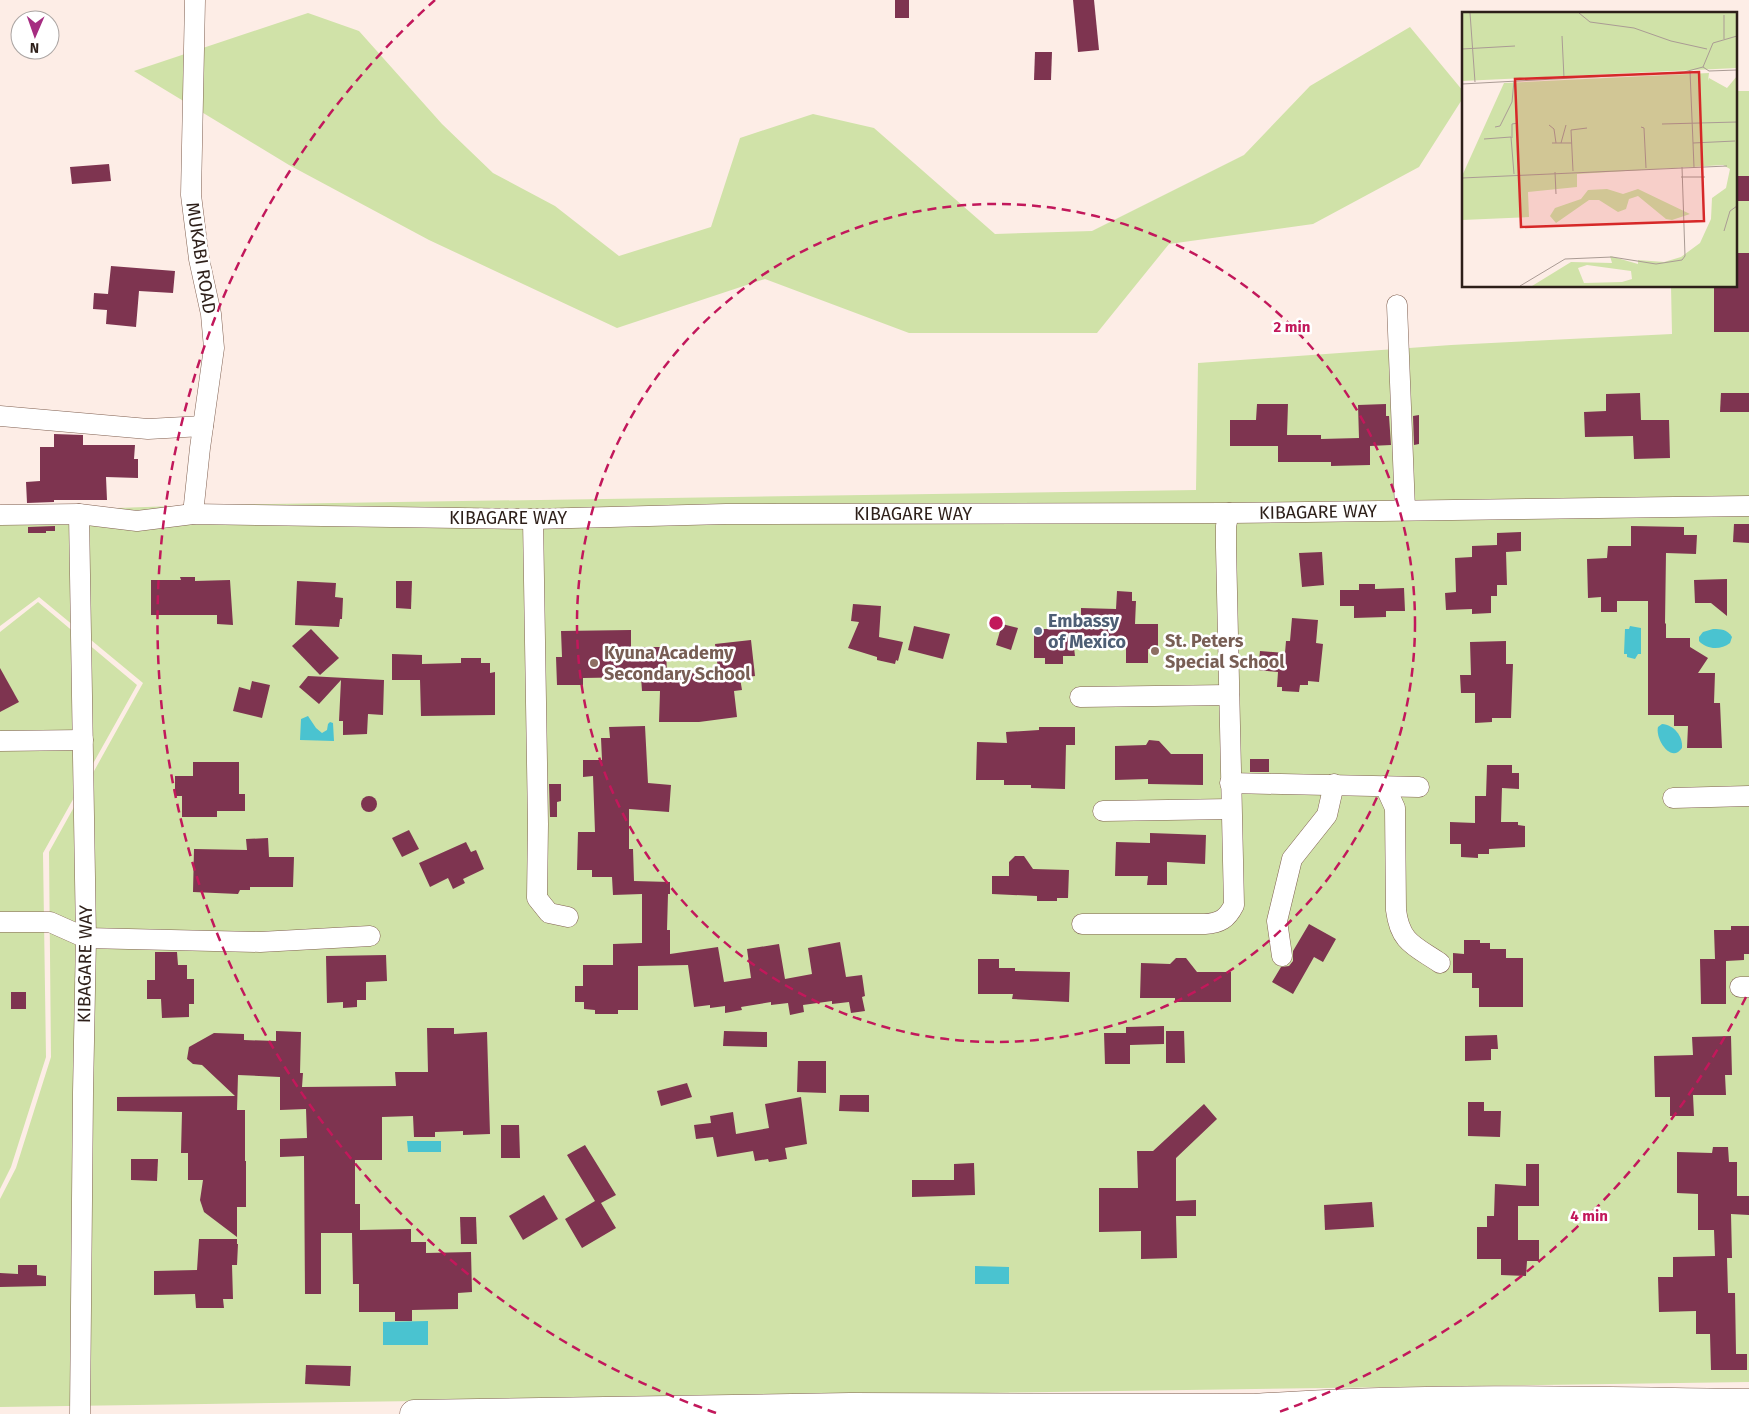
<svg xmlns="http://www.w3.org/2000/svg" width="1749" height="1414" font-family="'Fira Sans',sans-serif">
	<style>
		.green { fill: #d0e2a8 }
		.water { fill: #4ac3d0 }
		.building { fill: #7e3450 }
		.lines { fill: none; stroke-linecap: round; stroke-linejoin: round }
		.minor-casing { stroke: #806051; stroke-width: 21 }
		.secondary-casing { stroke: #806051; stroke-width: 29 }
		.minor { stroke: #fff; stroke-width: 20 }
		.secondary { stroke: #fff; stroke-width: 28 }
		.ring { fill: none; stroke: #c2185b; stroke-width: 2.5; stroke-dasharray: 9 6 }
		.service-dot { fill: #5c6f8a; stroke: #fff; stroke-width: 2 }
		.education-dot { fill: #8d6e63; stroke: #fff; stroke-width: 2 }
		.labels { text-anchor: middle; stroke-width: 5; stroke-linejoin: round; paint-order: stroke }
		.street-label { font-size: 18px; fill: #2d1f19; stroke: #fff }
		.service-label { font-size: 18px; font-weight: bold; fill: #4e5e75; stroke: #fff; text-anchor: start }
		.education-label { font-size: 18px; font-weight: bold; fill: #785e54; stroke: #fff; text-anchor: start }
		.inset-road { fill: none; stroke: #aa9b94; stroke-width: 1 }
		.view { fill: #d62828; fill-opacity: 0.15; stroke: #d62828; stroke-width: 2.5 }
		.inset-edge { fill: none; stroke: #2d1f19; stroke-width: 2.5 }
		.centre { fill: #c2185b; stroke: #fff; stroke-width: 2.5 }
		.ring-label { font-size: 15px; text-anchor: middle; font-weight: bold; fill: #c2185b; stroke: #fff; stroke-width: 5; stroke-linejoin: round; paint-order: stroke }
	</style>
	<rect width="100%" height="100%" fill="#fdede6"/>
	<g class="green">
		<polygon points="308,13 359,31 442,124 493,173 555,206 619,256 711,227 740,138 813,114 874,128 995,234 1092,231 1244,155 1310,86 1410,27 1463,91 1463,98 1419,167 1313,224 1169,244 1097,333 909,333 765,279 617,328 429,240 289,165 134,71"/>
		<polygon points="1735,91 1749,91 1749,1382 0,1407 0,1199 16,1168 51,1057 49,852 143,683 39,597 0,626 0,512 204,505 1196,490 1198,363 1451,345 1672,334 1671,286 1735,286"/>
		<polygon points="38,602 137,685 43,853 46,1057 11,1167 0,1189 0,632"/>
	</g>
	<g class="water">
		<polygon points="1630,626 1641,628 1641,654 1638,654 1635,659 1627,657 1627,654 1624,654 1625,629 1629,629"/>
		<path d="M 1713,629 C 1721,629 1727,629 1732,637 L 1730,643 C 1721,650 1707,650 1699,641 L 1699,637 L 1703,632 Z"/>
		<polygon points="308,716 316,728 322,733 327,730 328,724 330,722 333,723 334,741 300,740 301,719"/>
		<path d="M 1662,724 C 1674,725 1683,736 1682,748 C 1671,764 1655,739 1658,727 Z"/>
		<polygon points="407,1141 441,1141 441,1152 408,1152"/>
		<polygon points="975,1266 1009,1267 1009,1284 975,1284"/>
		<polygon points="428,1321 428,1345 383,1345 383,1322"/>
	</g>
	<g class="building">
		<rect x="895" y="0" width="14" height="18"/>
		<polygon points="1073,0 1094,0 1099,50 1078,52"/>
		<polygon points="1035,52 1052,52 1051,80 1034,80"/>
		<polygon points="109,164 111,181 72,184 70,167"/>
		<rect x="1735" y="176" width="14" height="25"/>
		<polygon points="1735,253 1749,253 1749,332 1714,332 1714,286 1735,286"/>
		<polygon points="111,266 175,271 173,293 139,291 136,327 106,324 107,310 93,309 94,293 108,294"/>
		<polygon points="1640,393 1641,420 1669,420 1670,458 1634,459 1633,436 1585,437 1584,412 1606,411 1606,394"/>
		<polygon points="1721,393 1749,393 1749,412 1720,412"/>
		<polygon points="1257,404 1288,404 1287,435 1321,435 1321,439 1359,438 1358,405 1386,404 1386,416 1389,416 1391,445 1370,446 1370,465 1331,466 1331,462 1278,462 1278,446 1230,446 1230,420 1256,420"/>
		<polygon points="1419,415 1419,444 1414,445 1413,416"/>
		<polygon points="54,434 83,435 83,445 135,445 134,459 138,459 138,478 106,477 107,500 54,500 54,502 27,503 26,482 40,481 40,447 54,447"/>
		<polygon points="1734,524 1749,524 1749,543 1733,542"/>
		<polygon points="55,526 55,531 46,531 46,533 28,533 28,527"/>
		<polygon points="1631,526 1684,527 1684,535 1697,535 1696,554 1666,553 1665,623 1666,624 1666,638 1690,638 1690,647 1708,658 1698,673 1715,673 1714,703 1720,703 1722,748 1687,748 1688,726 1674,726 1674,715 1648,715 1648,601 1617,601 1617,612 1601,612 1601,597 1588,598 1587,559 1607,558 1608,546 1631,546"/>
		<polygon points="1521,532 1521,551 1506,552 1507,585 1497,585 1497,596 1491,596 1491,613 1472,614 1472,609 1446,610 1445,593 1456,592 1455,558 1472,557 1472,546 1497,545 1497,533"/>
		<polygon points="1322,552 1324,585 1302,587 1299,553"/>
		<polygon points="180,577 195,577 195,581 230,580 233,625 217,624 217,615 151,615 151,580 181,580"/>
		<polygon points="1727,579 1727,616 1711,603 1695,603 1694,580"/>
		<polygon points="297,581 336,583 335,597 343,598 342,619 340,619 339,627 295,625"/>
		<polygon points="396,581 412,581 411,609 396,608"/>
		<polygon points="1359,584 1375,584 1375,589 1404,588 1405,611 1386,611 1386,617 1354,618 1354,606 1340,606 1340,590 1359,590"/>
		<polygon points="1117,591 1132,592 1132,601 1136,601 1135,624 1158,624 1158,650 1148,649 1148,663 1126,663 1126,637 1098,637 1098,648 1074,648 1075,656 1063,656 1063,664 1045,664 1045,658 1034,658 1034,629 1081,629 1081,608 1116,609"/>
		<polygon points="853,604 881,606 879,637 903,642 898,661 896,660 895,664 877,660 877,657 848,648 859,622 851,621"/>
		<polygon points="1292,618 1318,620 1316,643 1323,644 1319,682 1308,681 1308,685 1300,685 1299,692 1282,691 1282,687 1277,687 1278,672 1258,670 1260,651 1285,653 1286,641 1290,641"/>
		<polygon points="1002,624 1018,628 1011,650 996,645"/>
		<polygon points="914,626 950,634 943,659 908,650"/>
		<polygon points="311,629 339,658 320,675 292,646"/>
		<polygon points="631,630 631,647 666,647 667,676 718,670 715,644 751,640 755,676 740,678 742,690 734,691 737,717 699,722 659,722 660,691 642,691 641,677 583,678 583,685 557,685 556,657 562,657 561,631"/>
		<polygon points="1506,641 1506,664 1513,664 1511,718 1492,718 1492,722 1475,723 1475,693 1461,693 1460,675 1471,675 1470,642"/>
		<polygon points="392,654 422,655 422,664 461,663 461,658 481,658 481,663 490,663 490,673 495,672 495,715 421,716 420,680 392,680"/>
		<polygon points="0,668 19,702 0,712"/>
		<polygon points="308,676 384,680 383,715 368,714 367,734 343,735 343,721 339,721 341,680 319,704 299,687"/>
		<polygon points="252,681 270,685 262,718 233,711 239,687 250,690"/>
		<polygon points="645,726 648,783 671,785 669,812 629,809 629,849 633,849 634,881 670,882 670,894 668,894 667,930 670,930 670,954 718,947 724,982 751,978 747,949 779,944 785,979 812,974 808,948 840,942 846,977 862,975 865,996 862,997 865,1011 851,1013 849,1002 832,1004 832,1001 803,1005 804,1012 790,1015 788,1003 771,1005 771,1002 741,1007 742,1010 725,1013 725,1006 710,1008 710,1005 694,1007 688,965 638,966 638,1010 618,1010 618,1014 595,1014 595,1010 584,1009 584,1002 575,1002 575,986 583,986 583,965 613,965 613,944 642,943 642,894 613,895 612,877 592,877 592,870 577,870 578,832 595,832 593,776 583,777 583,760 602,760 601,738 610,738 609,727"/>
		<polygon points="1039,727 1075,727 1075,745 1066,745 1065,789 1031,788 1031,785 1004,785 1004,780 976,780 977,742 1007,743 1006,732 1039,730"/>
		<polygon points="1149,740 1159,741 1171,754 1203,754 1203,785 1148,784 1148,779 1115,780 1115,746 1146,745"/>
		<rect x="1250" y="759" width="19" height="13"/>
		<polygon points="193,762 239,762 239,794 245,794 245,811 217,811 217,817 182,817 182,796 175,796 175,776 193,776"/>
		<polygon points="1487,765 1512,765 1512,773 1519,773 1519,789 1502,788 1501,822 1518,822 1518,825 1525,826 1525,847 1489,849 1489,854 1478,854 1478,858 1461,857 1461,844 1450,844 1450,822 1475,823 1475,796 1486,796"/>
		<polygon points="549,784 561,784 561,801 557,802 557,817 550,817"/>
		<circle cx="369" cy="804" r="8"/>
		<polygon points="409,830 419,849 402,857 392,838"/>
		<polygon points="1150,833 1206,835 1205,864 1167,862 1167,885 1147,885 1148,876 1115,876 1116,842 1150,843"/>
		<polygon points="268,838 269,857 294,857 293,887 250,887 250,890 240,890 238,894 193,892 194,849 247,850 246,839"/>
		<polygon points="466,842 471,852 476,850 484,869 463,879 465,883 453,889 448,878 430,887 419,863"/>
		<polygon points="1015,856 1024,856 1033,869 1069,870 1068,898 1057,898 1057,901 1037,901 1037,896 992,894 992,876 1009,876 1009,862"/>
		<polygon points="1309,924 1336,939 1323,962 1314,957 1293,994 1272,982 1281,967 1289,966 1293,961 1293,951"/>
		<polygon points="1731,926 1749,926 1749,954 1744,954 1744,960 1726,961 1726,1004 1701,1004 1700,959 1715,959 1714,930 1731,930"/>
		<polygon points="1464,940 1480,940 1480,943 1490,943 1490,949 1506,949 1506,958 1523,958 1523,1007 1479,1007 1479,988 1472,988 1472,973 1453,973 1453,953 1464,954"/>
		<polygon points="155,952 177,952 178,965 187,965 187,979 194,979 194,1004 189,1004 189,1017 162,1018 161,999 147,999 147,980 155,980"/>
		<polygon points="386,955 387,981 366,982 366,1000 357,1000 357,1007 343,1008 343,1002 327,1003 326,956"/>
		<polygon points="1176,958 1186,958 1197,972 1231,972 1231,1002 1175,1002 1175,998 1140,998 1141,963 1170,964"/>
		<polygon points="978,959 999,959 999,968 1015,968 1015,971 1070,972 1069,1002 1012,999 1013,994 978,994"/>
		<rect x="11" y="992" width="15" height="17"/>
		<polygon points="1164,1026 1164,1044 1130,1045 1130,1064 1105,1064 1104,1033 1126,1033 1126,1027"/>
		<polygon points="427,1028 454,1028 454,1034 487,1032 490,1134 463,1135 463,1131 435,1132 435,1137 414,1137 413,1116 382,1117 382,1160 355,1160 355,1204 360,1204 360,1230 411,1229 411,1242 426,1242 426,1253 471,1252 472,1292 458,1293 458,1309 412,1310 412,1321 395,1321 395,1312 359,1312 359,1284 353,1284 352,1233 321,1233 321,1294 305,1294 304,1156 280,1157 280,1139 307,1138 306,1109 280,1110 280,1077 238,1075 237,1110 245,1110 245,1161 246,1161 246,1207 237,1207 237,1237 204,1212 200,1200 203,1180 188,1180 188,1153 181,1153 182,1112 117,1111 117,1097 235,1096 202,1065 193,1064 187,1059 189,1047 214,1033 244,1034 244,1040 276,1041 276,1031 301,1032 300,1073 303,1073 302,1087 396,1086 395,1072 428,1072"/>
		<polygon points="724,1031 767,1032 767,1047 723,1046"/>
		<polygon points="1166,1031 1184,1031 1185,1063 1166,1063"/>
		<polygon points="1497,1035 1498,1049 1491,1049 1491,1060 1465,1061 1465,1036"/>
		<polygon points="1731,1036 1732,1075 1725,1075 1726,1095 1693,1095 1694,1116 1670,1116 1670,1097 1655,1097 1654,1056 1693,1055 1692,1037"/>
		<polygon points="798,1061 826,1061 826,1093 797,1092"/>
		<polygon points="687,1083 692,1097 661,1106 657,1091"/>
		<polygon points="840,1095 869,1095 869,1112 839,1111"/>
		<polygon points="801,1097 807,1144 785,1148 787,1159 769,1162 768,1159 755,1161 753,1151 717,1157 713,1137 696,1139 694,1125 711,1123 710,1116 733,1112 736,1134 769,1128 765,1104"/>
		<polygon points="1468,1102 1484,1102 1484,1111 1501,1111 1500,1137 1468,1136"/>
		<polygon points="1204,1104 1217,1119 1176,1158 1176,1201 1196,1200 1196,1216 1176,1216 1177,1258 1141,1259 1141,1231 1099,1232 1099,1188 1138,1188 1137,1151 1153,1151"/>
		<polygon points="501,1125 519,1125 520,1158 501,1158"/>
		<polygon points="585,1145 616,1195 601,1203 616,1228 582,1248 565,1219 595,1201 567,1155"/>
		<polygon points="1713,1147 1728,1147 1729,1162 1737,1162 1737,1196 1749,1196 1749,1215 1731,1214 1732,1258 1727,1258 1728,1293 1735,1293 1736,1354 1747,1354 1747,1370 1711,1370 1710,1334 1696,1334 1696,1311 1659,1312 1658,1277 1673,1277 1673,1257 1715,1256 1714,1230 1698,1230 1698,1194 1677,1193 1677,1152 1712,1153"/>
		<polygon points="131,1159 158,1159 157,1181 131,1180"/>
		<polygon points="974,1163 975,1195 912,1197 912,1180 954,1180 954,1164"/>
		<polygon points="1526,1164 1539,1164 1539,1206 1518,1206 1518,1240 1539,1240 1539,1261 1527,1261 1526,1276 1501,1275 1501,1259 1477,1259 1477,1227 1487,1227 1487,1216 1494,1216 1495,1184 1526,1186"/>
		<polygon points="544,1195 558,1219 523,1240 509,1216"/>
		<polygon points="1372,1202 1374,1227 1325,1230 1324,1205"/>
		<polygon points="460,1217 476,1217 477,1244 461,1244"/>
		<polygon points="199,1239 237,1239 237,1244 238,1244 237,1265 232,1265 233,1299 223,1299 224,1308 196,1308 195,1294 154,1295 154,1271 197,1270"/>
		<polygon points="18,1265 37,1265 37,1275 46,1276 46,1286 0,1287 0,1273 18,1274"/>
		<polygon points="306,1365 351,1366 350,1386 305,1384"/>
	</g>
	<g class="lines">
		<defs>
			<g id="minor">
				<polyline points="1397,305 1405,510"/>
				<polyline points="0,416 148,429 203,426"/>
				<polyline points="79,514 86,938 83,1093 80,1414"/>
				<polyline points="193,514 200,448 214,348 211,314 199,259 191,195 195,0"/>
				<polyline points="0,515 79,514 137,521 193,514 533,519 726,514 1229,513 1749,506"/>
				<polyline points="533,519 538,824 537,898 549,913 568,917"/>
				<polyline points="1080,697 1229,695"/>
				<polyline points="0,741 83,740"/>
				<polyline points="1230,783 1419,787"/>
				<path d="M 1385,786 L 1395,808 L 1396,910 C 1400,943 1415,946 1440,963"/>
				<polyline points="1673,798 1749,796"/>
				<polyline points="1103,811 1231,809"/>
				<polyline points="0,922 50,922 86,938 260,942 370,936"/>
				<path d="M 1082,924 L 1205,924 C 1220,923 1227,919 1234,905 L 1226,547 L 1226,526 L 1229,513"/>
				<polyline points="1282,956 1277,921 1292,859 1327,815 1334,784"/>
				<polyline points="1740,987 1749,987"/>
			</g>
			<path id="secondary" d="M 414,1414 L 850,1407 L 1255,1408 C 1420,1396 1584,1401 1749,1403"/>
		</defs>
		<use href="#minor" class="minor-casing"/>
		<use href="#secondary" class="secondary-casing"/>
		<use href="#minor" class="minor"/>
		<use href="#secondary" class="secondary"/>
	</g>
	<g class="ring">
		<circle cx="996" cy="623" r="419"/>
		<path d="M1746 997A838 838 0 0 1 1276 1413M716 1413A838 838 0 0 1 435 0"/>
	</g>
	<circle class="service-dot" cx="1038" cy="631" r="5"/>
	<g class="education-dot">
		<circle cx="1155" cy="651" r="5"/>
		<circle cx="594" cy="663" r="5"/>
	</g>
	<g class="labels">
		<g class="street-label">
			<text transform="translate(201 258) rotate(81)" y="6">MUKABI ROAD</text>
			<text transform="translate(1318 512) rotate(-1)" y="6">KIBAGARE WAY</text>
			<text x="913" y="520">KIBAGARE WAY</text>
			<text x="508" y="524">KIBAGARE WAY</text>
			<text transform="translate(85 964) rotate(-89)" y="6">KIBAGARE WAY</text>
		</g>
		<g class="service-label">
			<text x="1048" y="627">Embassy<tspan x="1048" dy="21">of Mexico</tspan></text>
		</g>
		<g class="education-label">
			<text x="1165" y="647">St. Peters<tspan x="1165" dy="21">Special School</tspan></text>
			<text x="604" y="659">Kyuna Academy<tspan x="604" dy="21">Secondary School</tspan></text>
		</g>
	</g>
	<g transform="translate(1462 12)">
		<rect width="275" height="275" fill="#fdede6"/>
		<path d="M 0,1 L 275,1 L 275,56 L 0,69 ZM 247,61 L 246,69 L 247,66 L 265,76 L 275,64 L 275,274 L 70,274 L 109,250 L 150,251 L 148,244 L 176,252 L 176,248 L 202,250 L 219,245 L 238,231 L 249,207 L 250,186 L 264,176 L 268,157 L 261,153 L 115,162 L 115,175 L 66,180 L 67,205 L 0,208 L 0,164 L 42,71 ZM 125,253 L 169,259 L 170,267 L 160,270 L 122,271 L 116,256 ZM 145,177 L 161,182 L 176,177 L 228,202 L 210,208 L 204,207 L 176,184 L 167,187 L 164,197 L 156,200 L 137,188 L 127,188 L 94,211 L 88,204 L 93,196 L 119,187 L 126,178 Z" fill="#d0e2a8" fill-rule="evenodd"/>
		<path class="inset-road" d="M 8,1 L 13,70M 117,1 L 128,10 L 172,16 L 209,29 L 245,37M 262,3 L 262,27M 100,24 L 102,66M 0,37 L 53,34M 241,55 L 251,31 L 275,24M 228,59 L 232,155M 0,72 L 222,60 L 241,55 L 247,59 L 275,58M 200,112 L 275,110M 87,113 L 92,117 L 94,131M 33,115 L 38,114 L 50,90 L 52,69M 179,115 L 182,116 L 184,156M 50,126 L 50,112 L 56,111M 22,127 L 49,125 L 52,162M 90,131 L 110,131M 99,131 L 104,113M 231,131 L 273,129M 111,159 L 109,118 L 125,116M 93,160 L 94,182M 219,165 L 243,165M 0,166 L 265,154M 262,219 L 268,199 L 275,194M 58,274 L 103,247 L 150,245 L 194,252 L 220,248 L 223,244 L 220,155"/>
		<path class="view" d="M 237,60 L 242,209 L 59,215 L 53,67 Z"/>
		<rect width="275" height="275" class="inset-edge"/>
	</g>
	<circle cx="996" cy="623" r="8" class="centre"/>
	<g class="ring-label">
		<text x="1292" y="332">2 min</text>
		<text x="1589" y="1221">4 min</text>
	</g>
	<g transform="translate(35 35) rotate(182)"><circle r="24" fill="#ffffff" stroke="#aba5a3"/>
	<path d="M0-4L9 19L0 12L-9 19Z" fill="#a62c81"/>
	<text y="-8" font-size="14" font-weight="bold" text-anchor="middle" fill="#2d1f19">N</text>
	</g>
</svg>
